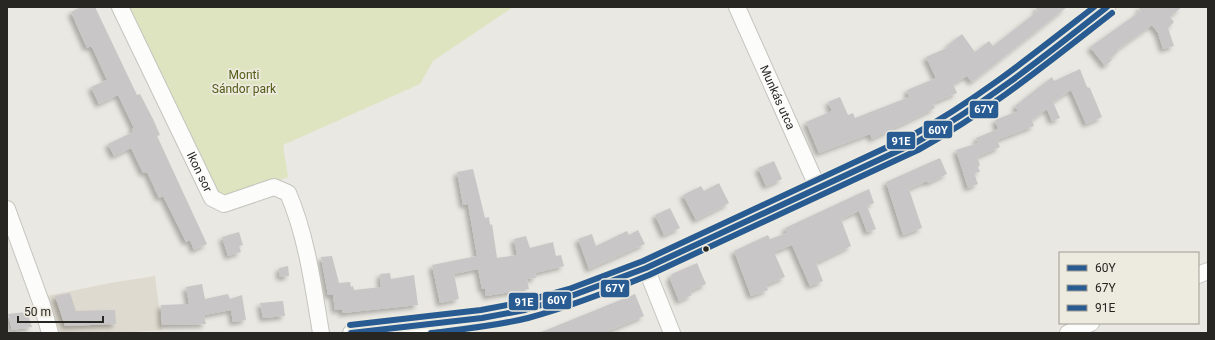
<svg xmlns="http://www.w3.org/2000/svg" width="1215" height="340" font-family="Roboto,sans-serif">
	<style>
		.built { fill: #dfdacf }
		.green { fill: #dee4c0 }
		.building { fill: #c8c6c6; filter: url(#shadow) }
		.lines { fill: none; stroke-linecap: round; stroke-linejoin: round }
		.minor-casing { stroke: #c5c4bf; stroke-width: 18 }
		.minor { stroke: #fcfcfb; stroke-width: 16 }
		.bus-1-casing { stroke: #edeadf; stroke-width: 9 }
		.bus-2-casing { stroke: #edeadf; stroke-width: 9 }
		.bus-3-casing { stroke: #edeadf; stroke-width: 9 }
		.bus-1 { stroke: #275b91; stroke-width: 6 }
		.bus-2 { stroke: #275b91; stroke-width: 6 }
		.bus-3 { stroke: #275b91; stroke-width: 6 }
		.bus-dot { fill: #272622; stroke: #edeadf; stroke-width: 1.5 }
		.labels { text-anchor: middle; stroke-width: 3.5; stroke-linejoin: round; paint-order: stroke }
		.park-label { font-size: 12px; fill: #525b15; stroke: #edeadf }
		.street-label { font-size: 12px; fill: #272622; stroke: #edeadf }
		.line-badge { stroke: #edeadf; stroke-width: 1.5 }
		.badge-label { font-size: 11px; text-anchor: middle; font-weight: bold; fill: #fff }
	</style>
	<defs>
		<filter id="shadow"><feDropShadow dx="-3.5" dy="3.5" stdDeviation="2" flood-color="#0004"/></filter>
	</defs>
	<rect width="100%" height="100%" fill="#eae8e2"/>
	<polygon class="built" points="155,276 162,330 116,333 57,333 47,296 110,283"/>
	<polygon class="green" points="130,7 513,7 433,61 420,84 283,145 288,177 228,200 207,186"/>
	<g class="building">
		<polygon points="81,7 95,7 137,95 140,94 153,119 160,135 157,136 207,244 194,250 190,240 186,242 163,196 159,198 147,172 143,173 131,148 114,156 108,144 133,132 132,129 134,128 118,95 99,104 91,87 107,80 93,49 90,46 87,48 71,12"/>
		<polygon points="1035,7 1067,7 972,82 967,76 953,84 957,93 933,103 935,108 872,139 870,134 819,153 806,122 832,111 828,102 840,97 848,115 853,113 855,118 909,97 907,90 936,78 926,57 949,47 948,45 962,34 975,52 989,41 993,46 1038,11"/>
		<polygon points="1138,7 1182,7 1170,17 1174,22 1168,28 1174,46 1163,49 1158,33 1152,25 1117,50 1118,52 1110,58 1112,60 1105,66 1090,47 1141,11"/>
		<polygon points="1080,69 1087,87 1090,88 1102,117 1086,124 1071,90 1053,102 1060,118 1052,121 1047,109 1032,120 1034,126 997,140 1000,147 977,157 980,165 978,167 980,172 974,173 978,184 968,188 956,150 978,143 976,138 998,129 995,120 1018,111 1015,106 1052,77 1054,81"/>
		<polygon points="940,158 947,174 928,183 927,181 909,189 922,228 903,235 886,182"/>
		<polygon points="774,161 782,179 766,186 758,168"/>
		<polygon points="473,169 485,218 489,217 490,225 492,224 497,258 517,255 514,239 526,236 530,248 553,242 556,256 561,255 564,266 535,273 536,278 527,279 529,289 486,296 485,289 482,289 478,269 454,274 459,299 440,303 432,265 477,256 468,204 463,205 457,172"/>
		<polygon points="719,183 729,203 696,220 683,195 701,186 704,191"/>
		<polygon points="869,189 874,203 867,206 876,229 867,232 859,211 841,219 851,246 816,263 823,281 810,286 792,245 774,252 785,277 766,285 768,290 751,296 734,251 768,235 770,239 787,233 785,228"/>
		<polygon points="670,208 680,228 664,235 655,215"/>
		<polygon points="638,230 645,244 589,269 578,239 592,234 596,246 627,231 629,235"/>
		<polygon points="239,232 243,245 239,246 241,252 228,256 222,237"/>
		<polygon points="332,256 339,283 350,282 351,287 353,286 354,290 381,287 380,274 390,273 391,279 414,275 418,305 342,313 342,309 335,310 333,295 328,295 321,257"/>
		<polygon points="697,263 706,284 690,291 692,295 679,301 670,279 672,274"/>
		<polygon points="288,266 289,276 280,277 279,268"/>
		<polygon points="202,284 205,299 228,294 230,299 242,295 246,320 233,322 231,310 204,315 206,324 162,325 161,305 189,304 186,287"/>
		<polygon points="70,293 76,311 115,310 116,324 65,326 55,296"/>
		<polygon points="635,294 644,316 604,333 539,333"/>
		<polygon points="283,301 285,316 263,318 260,303"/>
		<polygon points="27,312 32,327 12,330 8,314"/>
	</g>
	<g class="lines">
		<defs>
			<g id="minor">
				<path id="s1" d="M 120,7 L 212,198 L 224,204 L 274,187 L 288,193 C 307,237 313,286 321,333"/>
				<path id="s2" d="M 737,7 L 818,188"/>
				<polyline points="7,209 42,305 50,333"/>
				<polyline points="646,268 672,333"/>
				<polyline points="1198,275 1208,271"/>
				<path d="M 351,333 C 409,327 469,323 525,310 C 567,299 606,284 646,268 L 915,143 C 985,107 1045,55 1107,7"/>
				<polyline points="1068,333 1091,323"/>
			</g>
		</defs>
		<use href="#minor" class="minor-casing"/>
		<use href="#minor" class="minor"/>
		<defs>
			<path id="bus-1" d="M 351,333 L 482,318 L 525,310 L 571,296 L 646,268 L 915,143 C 984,105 1045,56 1107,7"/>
			<path id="bus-2" d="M 431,333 C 463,329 496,326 528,318 C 569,307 610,291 649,275 L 918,150 C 988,112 1049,62 1112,13"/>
			<path id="bus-3" d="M 350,325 L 481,310 L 523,302 L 569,289 L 643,261 L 911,136 C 977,100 1035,53 1094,7"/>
		</defs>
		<use href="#bus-1" class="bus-1-casing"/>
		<use href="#bus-2" class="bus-2-casing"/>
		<use href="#bus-3" class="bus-3-casing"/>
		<use href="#bus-1" class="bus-1"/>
		<use href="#bus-2" class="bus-2"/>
		<use href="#bus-3" class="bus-3"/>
	</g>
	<circle class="bus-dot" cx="706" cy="249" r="3.5"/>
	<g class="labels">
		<g class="park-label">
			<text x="244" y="79">Monti<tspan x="244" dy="14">Sándor park</tspan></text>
		</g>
		<g class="street-label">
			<text dy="4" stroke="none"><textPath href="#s2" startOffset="99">Munkás utca</textPath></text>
			<text dy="4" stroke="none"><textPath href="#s1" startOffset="183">Ikon sor</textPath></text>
		</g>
	</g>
	<g class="line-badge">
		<rect x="969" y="100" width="30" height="19" rx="4" fill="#275b91"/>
		<rect x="923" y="120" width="30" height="19" rx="4" fill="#275b91"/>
		<rect x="886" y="131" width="30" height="19" rx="4" fill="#275b91"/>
		<rect x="600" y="279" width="30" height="19" rx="4" fill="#275b91"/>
		<rect x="542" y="291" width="30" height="19" rx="4" fill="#275b91"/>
		<rect x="508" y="292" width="31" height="19" rx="4" fill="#275b91"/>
	</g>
	<g class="badge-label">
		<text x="984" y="113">67Y</text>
		<text x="938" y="134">60Y</text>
		<text x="901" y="145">91E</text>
		<text x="615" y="292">67Y</text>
		<text x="557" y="304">60Y</text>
		<text x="524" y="306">91E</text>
	</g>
	<rect width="1215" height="340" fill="none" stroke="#272622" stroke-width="16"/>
	<rect x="1059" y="252" width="140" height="72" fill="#edeadf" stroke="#9e9c93"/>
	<rect x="1067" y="265" width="20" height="6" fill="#275b91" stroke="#9e9c93"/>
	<text x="1095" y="272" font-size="12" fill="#272622">60Y</text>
	<rect x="1067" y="285" width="20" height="6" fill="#275b91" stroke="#9e9c93"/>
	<text x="1095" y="292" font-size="12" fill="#272622">67Y</text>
	<rect x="1067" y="305" width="20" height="6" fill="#275b91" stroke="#9e9c93"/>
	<text x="1095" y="312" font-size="12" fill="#272622">91E</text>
	<path d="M18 316v6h85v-6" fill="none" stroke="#272622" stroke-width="2"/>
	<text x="24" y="316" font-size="12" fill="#272622" stroke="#edeadf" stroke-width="3" paint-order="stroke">50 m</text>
</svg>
